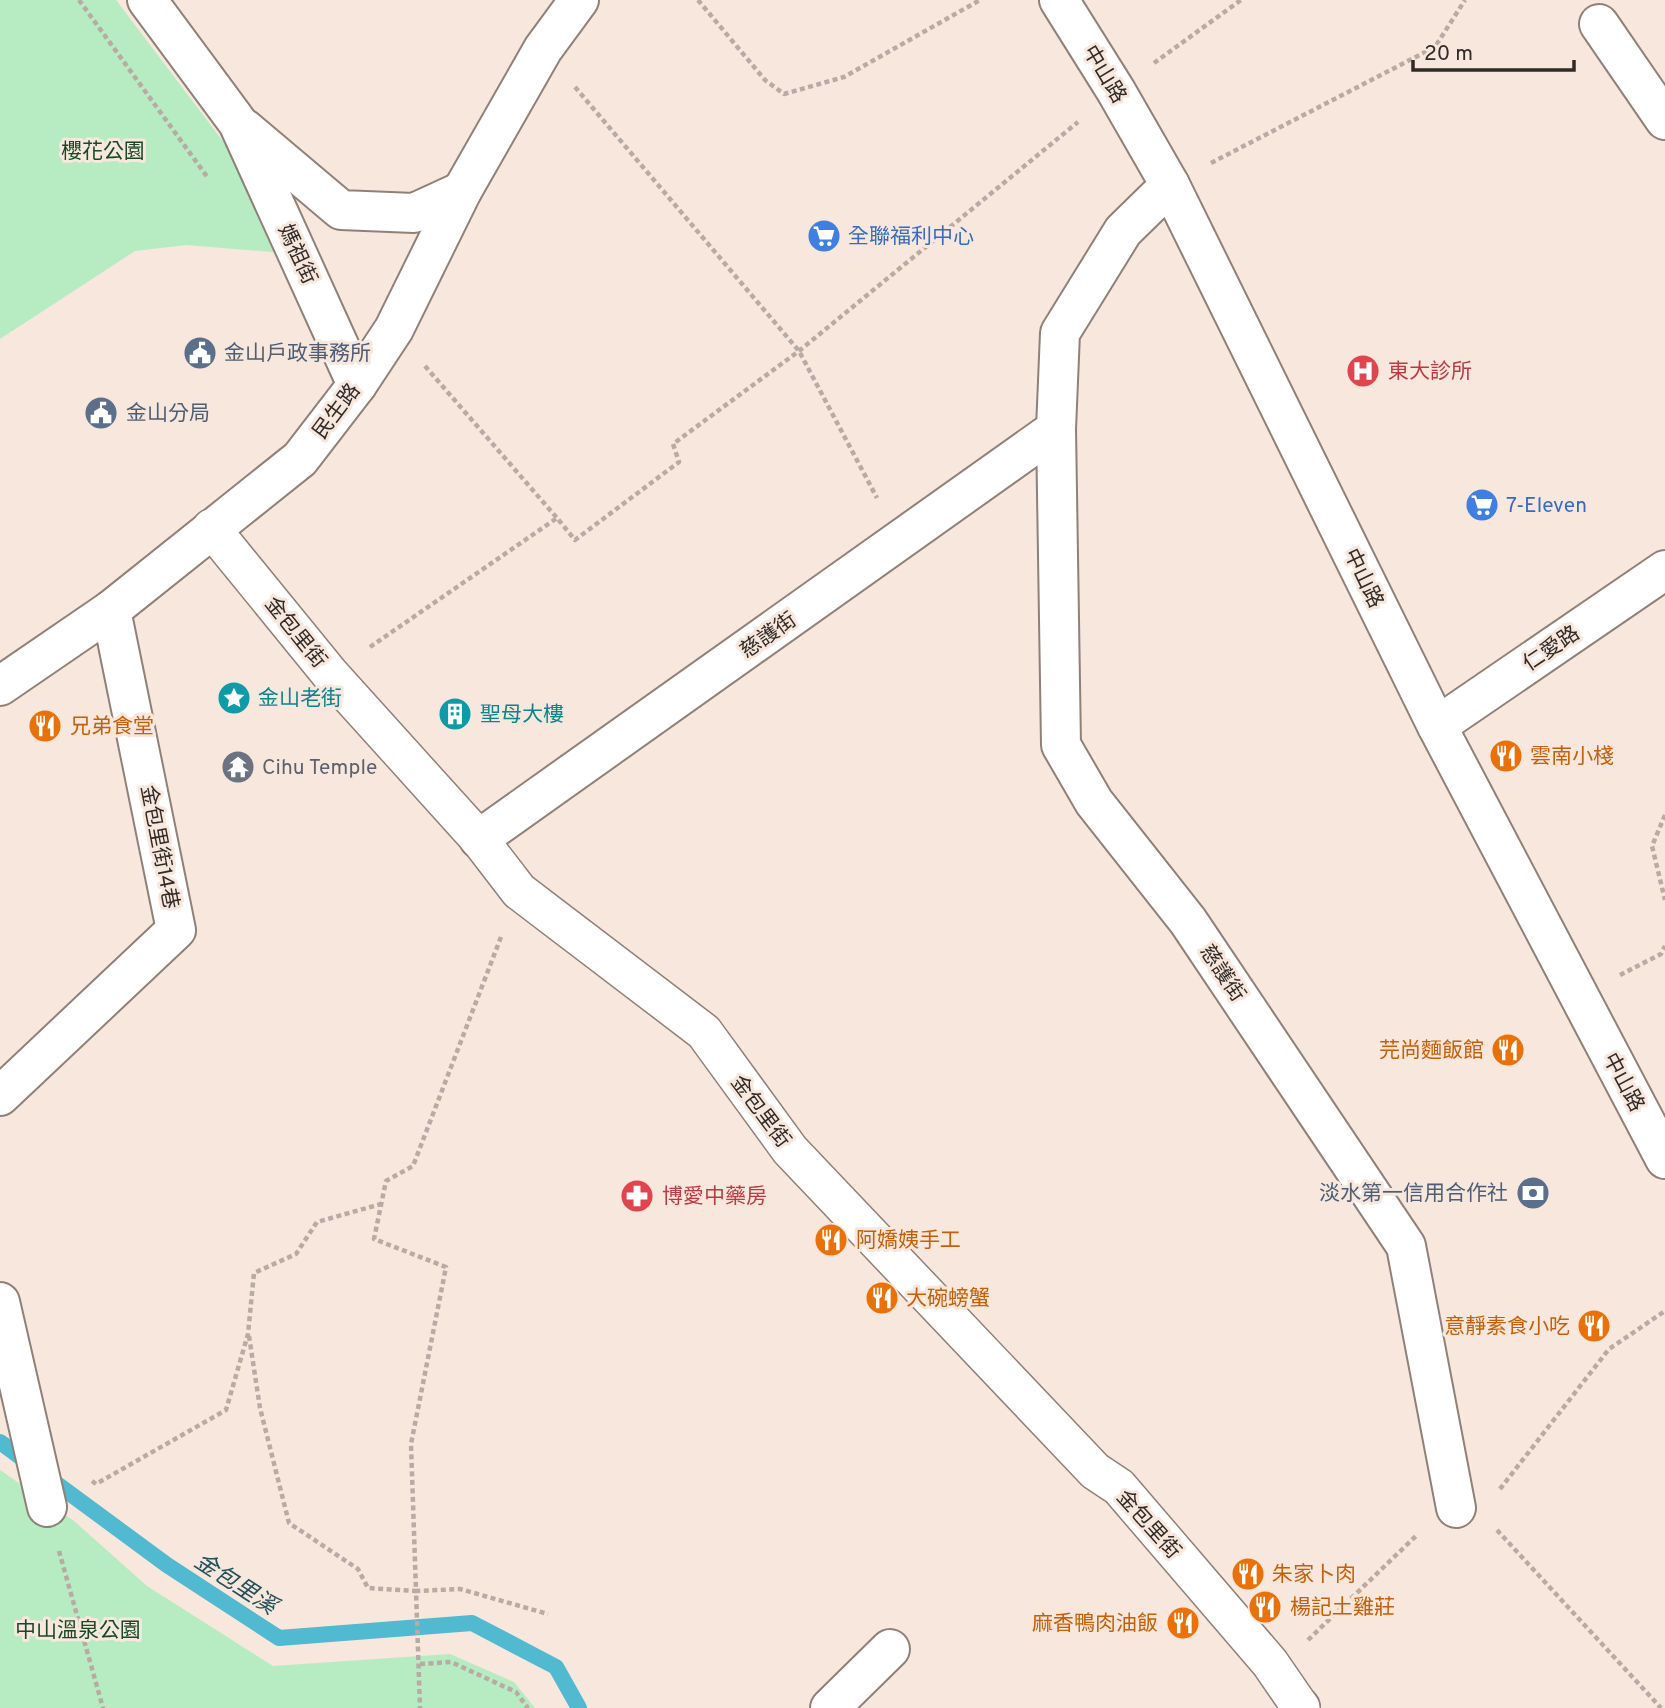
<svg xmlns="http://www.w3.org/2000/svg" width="1665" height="1708" font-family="Overpass,'Noto Sans TC',sans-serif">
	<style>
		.green { fill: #b7ebc2 }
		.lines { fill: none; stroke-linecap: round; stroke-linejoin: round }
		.stream { stroke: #51b9d0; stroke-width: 16 }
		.pedestrian-casing { stroke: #908178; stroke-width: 40 }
		.minor-casing { stroke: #908178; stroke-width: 42 }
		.tertiary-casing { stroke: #908178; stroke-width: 42 }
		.path { stroke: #b8aba3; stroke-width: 4.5; stroke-dasharray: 5 3.5; stroke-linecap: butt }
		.pedestrian { stroke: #fff; stroke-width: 37 }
		.minor { stroke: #fff; stroke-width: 38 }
		.tertiary { stroke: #fff; stroke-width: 38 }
		.labels { text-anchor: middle; stroke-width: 6; stroke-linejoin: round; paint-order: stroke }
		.street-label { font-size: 21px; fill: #312b27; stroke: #f7e7dd }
		.park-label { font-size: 21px; fill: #184927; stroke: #f7e7dd }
		.shop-label { font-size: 21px; fill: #366cbe; stroke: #f7e7dd; text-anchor: start }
		.service-label { font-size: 21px; fill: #4e5e75; stroke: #f7e7dd; text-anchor: start }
		.health-label { font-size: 21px; fill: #be3a42; stroke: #f7e7dd; text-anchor: start }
		.culture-label { font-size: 21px; fill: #0d838f; stroke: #f7e7dd; text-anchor: start }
		.food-label { font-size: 21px; fill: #c56008; stroke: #f7e7dd; text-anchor: start }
		.worship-label { font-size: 21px; fill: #5b616d; stroke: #f7e7dd; text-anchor: start }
		.water-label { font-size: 23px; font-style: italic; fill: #23505a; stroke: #f7e7dd }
	</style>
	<rect width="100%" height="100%" fill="#f7e7dd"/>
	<g class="green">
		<polygon points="0,0 116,0 253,181 285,253 186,245 135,251 0,339"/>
		<polygon points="0,1470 74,1521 147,1586 273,1666 450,1654 514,1682 535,1708 0,1708"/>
	</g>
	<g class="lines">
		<polyline class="stream" points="0,1442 167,1565 279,1638 472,1623 556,1667 579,1708"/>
		<defs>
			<polyline id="pedestrian" points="211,528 330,674 479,839 519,891 704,1032 790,1150 1095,1471 1119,1487 1270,1663 1301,1708"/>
			<g id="minor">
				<polyline points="147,0 238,123 357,385"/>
				<polyline points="1599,24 1665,120"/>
				<polyline points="245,129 341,210 414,213 462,191"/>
				<polyline points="1170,185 1123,231 1060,333 1056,429 1061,745 1094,802 1188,921 1406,1246 1456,1508"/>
				<polyline points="1437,726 1665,570"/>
				<polyline points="479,839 1056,429"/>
				<polyline points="0,1096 176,930 111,610"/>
				<polyline points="0,1302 47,1507"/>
				<polyline points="830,1708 890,1649"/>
				<polyline points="1298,1708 1300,1707"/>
			</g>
			<g id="tertiary">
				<polyline points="1059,0 1116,91 1170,185 1437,726 1665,1159"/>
				<polyline points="0,686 111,610 300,459 357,385 394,329 462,191 543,49 579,0"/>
			</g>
		</defs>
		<use href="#pedestrian" class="pedestrian-casing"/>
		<use href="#minor" class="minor-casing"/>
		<use href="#tertiary" class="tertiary-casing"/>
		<g class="path">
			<polyline points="79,0 208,178"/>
			<polyline points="698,0 765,80 784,94 844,77 980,0"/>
			<polyline points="1154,63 1241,0"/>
			<polyline points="575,87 799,351 877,498"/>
			<polyline points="1211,163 1435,47 1465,0"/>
			<polyline points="425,366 557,518"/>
			<polyline points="370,647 557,518 575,540 679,462 673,444 799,351 1078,122"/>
			<polyline points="1665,815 1652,846 1665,900"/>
			<polyline points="501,937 413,1166 386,1181 374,1239 446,1267 411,1444 416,1591 460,1589 548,1614"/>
			<polyline points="1620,975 1661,954 1665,946"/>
			<polyline points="249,1336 260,1408 289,1523 358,1569 368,1588 416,1591 420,1708"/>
			<polyline points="92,1481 96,1484 226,1410 248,1334 254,1273 296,1254 317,1222 381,1204"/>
			<polyline points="1500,1489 1609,1349 1665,1311"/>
			<polyline points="1497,1530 1661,1708"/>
			<polyline points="59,1551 103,1708"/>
			<polyline points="1308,1640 1418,1534"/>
			<polyline points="420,1664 451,1662 516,1692 528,1708"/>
		</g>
		<use href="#pedestrian" class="pedestrian"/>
		<use href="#minor" class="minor"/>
		<use href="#tertiary" class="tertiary"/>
	</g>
	<defs>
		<symbol id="supermarket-disc" viewBox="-11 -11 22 22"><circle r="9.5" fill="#3f7fe0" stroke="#f7e7dd"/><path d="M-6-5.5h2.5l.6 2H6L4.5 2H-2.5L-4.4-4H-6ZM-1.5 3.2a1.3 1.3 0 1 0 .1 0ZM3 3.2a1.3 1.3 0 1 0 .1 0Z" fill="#fff"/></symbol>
		<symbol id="civic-disc" viewBox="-11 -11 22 22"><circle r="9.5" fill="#5c6f8a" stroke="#f7e7dd"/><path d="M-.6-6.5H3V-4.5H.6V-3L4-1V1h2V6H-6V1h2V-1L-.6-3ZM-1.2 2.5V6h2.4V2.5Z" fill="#fff"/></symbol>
		<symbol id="hospital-disc" viewBox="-11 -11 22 22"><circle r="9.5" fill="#e0444e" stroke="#f7e7dd"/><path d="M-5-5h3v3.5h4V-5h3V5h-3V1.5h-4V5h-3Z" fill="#fff"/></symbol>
		<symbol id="sight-disc" viewBox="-11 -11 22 22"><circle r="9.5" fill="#0f9aa8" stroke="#f7e7dd"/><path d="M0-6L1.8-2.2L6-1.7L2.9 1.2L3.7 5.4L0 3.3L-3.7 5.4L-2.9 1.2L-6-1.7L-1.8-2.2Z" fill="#fff"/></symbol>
		<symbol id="building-disc" viewBox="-11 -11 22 22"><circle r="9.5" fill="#0f9aa8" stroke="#f7e7dd"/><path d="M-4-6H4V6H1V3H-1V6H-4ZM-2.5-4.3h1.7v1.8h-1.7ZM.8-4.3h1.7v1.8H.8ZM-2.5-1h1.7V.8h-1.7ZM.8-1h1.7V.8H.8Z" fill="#fff"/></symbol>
		<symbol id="restaurant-disc" viewBox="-11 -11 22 22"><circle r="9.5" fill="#e8710a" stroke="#f7e7dd"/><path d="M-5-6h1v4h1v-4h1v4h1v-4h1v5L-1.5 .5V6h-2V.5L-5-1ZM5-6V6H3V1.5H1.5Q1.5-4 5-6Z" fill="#fff"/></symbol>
		<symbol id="temple-disc" viewBox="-11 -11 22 22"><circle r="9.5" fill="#6b7280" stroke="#f7e7dd"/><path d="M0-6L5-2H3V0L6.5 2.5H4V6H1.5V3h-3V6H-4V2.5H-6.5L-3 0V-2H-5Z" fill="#fff"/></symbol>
		<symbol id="bank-disc" viewBox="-11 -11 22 22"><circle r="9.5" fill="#5c6f8a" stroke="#f7e7dd"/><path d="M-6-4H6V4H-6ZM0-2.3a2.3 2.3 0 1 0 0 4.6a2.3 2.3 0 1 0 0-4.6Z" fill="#fff"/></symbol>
		<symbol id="pharmacy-disc" viewBox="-11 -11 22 22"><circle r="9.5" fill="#e0444e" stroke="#f7e7dd"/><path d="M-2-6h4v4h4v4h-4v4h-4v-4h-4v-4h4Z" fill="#fff"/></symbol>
	</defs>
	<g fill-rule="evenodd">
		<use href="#supermarket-disc" x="805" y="217" width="38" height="38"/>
		<use href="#civic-disc" x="181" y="334" width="38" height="38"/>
		<use href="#hospital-disc" x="1344" y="352" width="38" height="38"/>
		<use href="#civic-disc" x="82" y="394" width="38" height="38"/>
		<use href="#supermarket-disc" x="1463" y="486" width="38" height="38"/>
		<use href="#sight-disc" x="215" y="679" width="38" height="38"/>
		<use href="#building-disc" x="436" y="695" width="38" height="38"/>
		<use href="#restaurant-disc" x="26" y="707" width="38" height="38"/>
		<use href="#restaurant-disc" x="1487" y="737" width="38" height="38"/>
		<use href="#temple-disc" x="219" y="748" width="38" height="38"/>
		<use href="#restaurant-disc" x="1489" y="1031" width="38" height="38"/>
		<use href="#bank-disc" x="1514" y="1174" width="38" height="38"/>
		<use href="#pharmacy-disc" x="618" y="1177" width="38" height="38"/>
		<use href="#restaurant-disc" x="812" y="1221" width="38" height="38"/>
		<use href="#restaurant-disc" x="863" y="1279" width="38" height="38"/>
		<use href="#restaurant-disc" x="1575" y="1307" width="38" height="38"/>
		<use href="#restaurant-disc" x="1229" y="1555" width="38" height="38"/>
		<use href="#restaurant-disc" x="1246" y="1588" width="38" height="38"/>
		<use href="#restaurant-disc" x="1164" y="1604" width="38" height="38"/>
	</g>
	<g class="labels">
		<g class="street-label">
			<text transform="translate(1105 74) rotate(59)" y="7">中山路</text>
			<text transform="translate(298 254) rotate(65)" y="7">媽祖街</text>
			<text transform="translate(336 411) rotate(-53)" y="7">民生路</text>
			<text transform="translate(1364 578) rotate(64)" y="7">中山路</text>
			<text transform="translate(296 632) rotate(51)" y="7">金包里街</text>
			<text transform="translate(768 635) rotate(-35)" y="7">慈護街</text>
			<text transform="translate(1551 648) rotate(-34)" y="7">仁愛路</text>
			<text transform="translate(160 847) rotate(79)" y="7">金包里街14巷</text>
			<text transform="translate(1223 973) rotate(56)" y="7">慈護街</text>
			<text transform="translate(1624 1082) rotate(62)" y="7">中山路</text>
			<text transform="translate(761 1111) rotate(53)" y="7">金包里街</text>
			<text transform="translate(1149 1524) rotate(48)" y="7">金包里街</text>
		</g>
		<g class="park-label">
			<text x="103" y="158">櫻花公園</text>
			<text x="78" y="1637">中山溫泉公園</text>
		</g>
		<g class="shop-label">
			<text x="848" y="243">全聯福利中心</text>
			<text x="1506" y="512">7-Eleven</text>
		</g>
		<g class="service-label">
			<text x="224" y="360">金山戶政事務所</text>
			<text x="126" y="420">金山分局</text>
			<text x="1508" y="1200" text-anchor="end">淡水第一信用合作社</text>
		</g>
		<g class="health-label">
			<text x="1388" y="378">東大診所</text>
			<text x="662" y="1203">博愛中藥房</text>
		</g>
		<g class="culture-label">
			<text x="258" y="705">金山老街</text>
			<text x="480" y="721">聖母大樓</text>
		</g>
		<g class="food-label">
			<text x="70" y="733">兄弟食堂</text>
			<text x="1530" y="763">雲南小棧</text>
			<text x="1484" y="1057" text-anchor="end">芫尚麵飯館</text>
			<text x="856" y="1247">阿嬌姨手工</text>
			<text x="906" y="1305">大碗螃蟹</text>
			<text x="1570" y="1333" text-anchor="end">意靜素食小吃</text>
			<text x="1272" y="1581">朱家卜肉</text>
			<text x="1290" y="1614">楊記土雞莊</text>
			<text x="1158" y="1630" text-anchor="end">麻香鴨肉油飯</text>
		</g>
		<g class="worship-label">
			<text x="262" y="774">Cihu Temple</text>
		</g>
		<g class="water-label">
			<text transform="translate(236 1583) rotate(33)" y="8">金包里溪</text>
		</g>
	</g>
	<path d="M1413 60v10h161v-10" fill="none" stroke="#312b27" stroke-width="3.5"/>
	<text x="1424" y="60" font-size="21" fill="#312b27" stroke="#f7e7dd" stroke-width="5" paint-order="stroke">20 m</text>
</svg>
